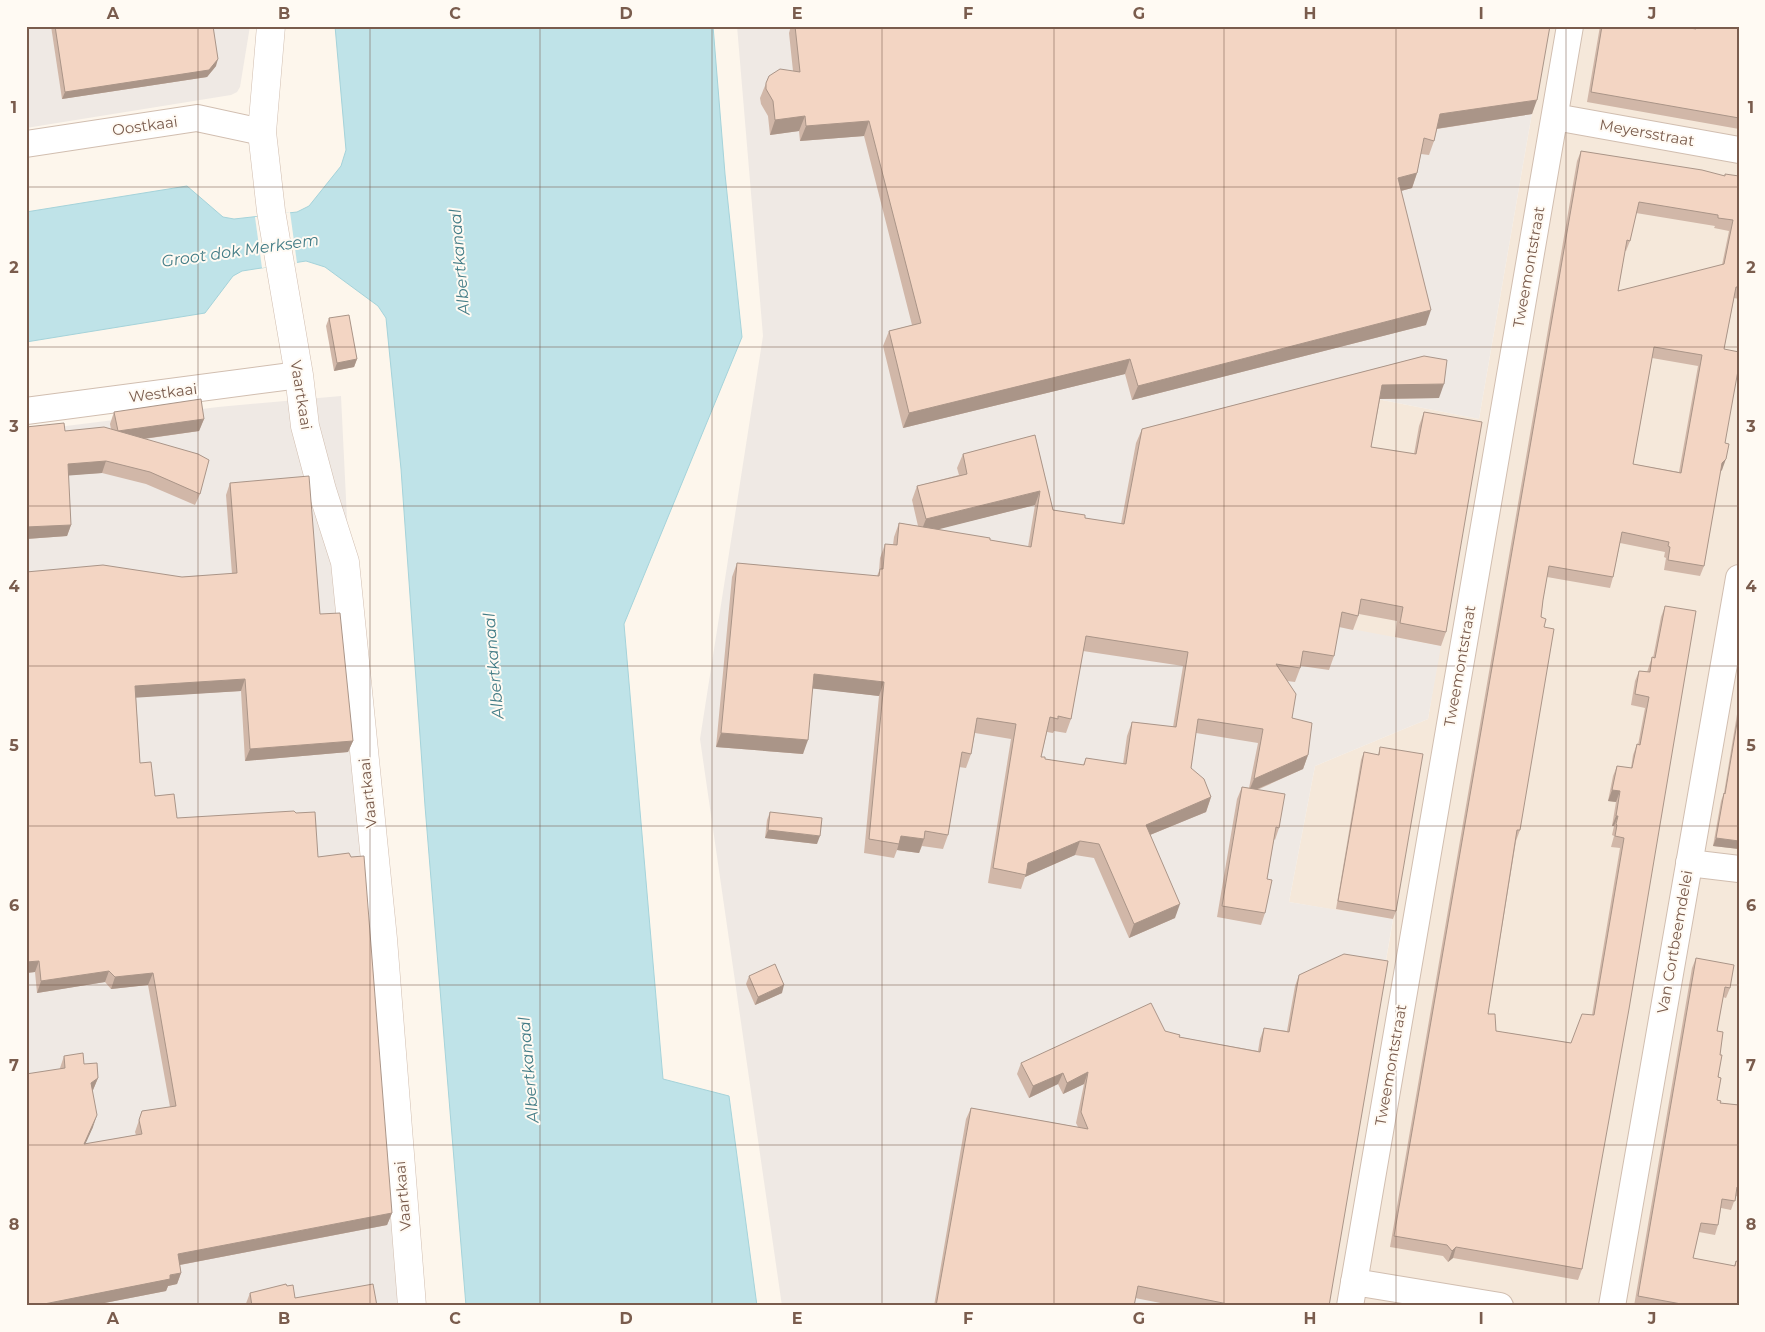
<svg xmlns="http://www.w3.org/2000/svg" width="1765" height="1332" font-family="Montserrat,sans-serif">
	<style>
		.residential { fill: #f5e8da }
		.industrial { fill: #efe9e4 }
		.water { fill: #bfe3e8; stroke: #a5d3da }
		.pier { fill: #fdf6ec }
		.lines { fill: none; stroke-linecap: round; stroke-linejoin: round }
		.minor-casing { stroke: #d1beb0; stroke-width: 28 }
		.tertiary-casing { stroke: #d1beb0; stroke-width: 29 }
		.minor { stroke: #fff; stroke-width: 26 }
		.tertiary { stroke: #fff; stroke-width: 28 }
		.wall { fill: #d1b7a8; fill-rule: evenodd }
		.shaded-wall { fill: #aa9588 }
		.building { fill: #f3d5c3; stroke: #aa9588; fill-rule: evenodd }
		.grid { fill: none; stroke: #7a5c4d; stroke-width: 1; stroke-opacity: 0.55 }
		.labels { text-anchor: middle; stroke-width: 4; stroke-linejoin: round; paint-order: stroke }
		.street-label { font-size: 15px; fill: #7a5c4d; stroke: #fffaf3 }
		.water-label { font-size: 16px; font-style: italic; fill: #437c86; stroke: #fffaf3 }
		.neatline { fill: none; stroke: #7a5c4d; stroke-width: 2 }
		.grid-label { font-size: 16px; text-anchor: middle; font-weight: bold; fill: #7a5c4d }
	</style>
	<rect width="100%" height="100%" fill="#fdf6ec"/>
	<polygon class="residential" points="1547,26 1739,26 1739,1306 1240,1306 1384,972 1393,920 1289,902 1315,766 1428,719 1440,646 1336,627 1377,399 1479,419"/>
	<g class="industrial">
		<polygon points="26,26 250,26 240,87 237,92 231,95 26,128"/>
		<polygon points="737,26 1547,26 1479,419 1377,399 1336,626 1441,646 1428,719 1315,766 1289,902 1393,919 1384,972 1240,1306 782,1306 700,739 763,336"/>
		<polygon points="341,396 349,560 405,1306 26,1306 26,431 218,407"/>
	</g>
	<polygon class="water" points="335,26 713,26 725,174 742,337 624,624 663,1079 729,1096 757,1306 466,1306 425,806 401,469 386,318 378,306 325,267 306,261 242,271 233,276 205,313 26,342 26,212 187,186 223,217 234,219 297,212 309,206 341,166 346,150"/>
	<polygon class="pier" points="290,212 297,263 262,268 255,217"/>
	<g class="lines">
		<defs>
			<g id="minor">
				<polyline points="1555,117 1739,150"/>
				<polyline points="26,144 197,118 262,132"/>
				<polyline points="26,411 299,375"/>
				<polyline points="1689,863 1739,869"/>
				<polyline points="1354,1282 1500,1306"/>
				<polyline points="1350,1306 1570,26"/>
				<polyline points="1612,1306 1739,578"/>
			</g>
			<polyline id="tertiary" points="271,26 262,132 271,211 299,375 305,426 322,490 345,562 383,939 412,1306"/>
		</defs>
		<use href="#minor" class="minor-casing"/>
		<use href="#tertiary" class="tertiary-casing"/>
		<use href="#minor" class="minor"/>
		<use href="#tertiary" class="tertiary"/>
	</g>
	<g class="wall">
		<polygon points="51,26 212,26 216,66 207,77 62,99"/>
		<polygon points="791,26 1550,26 1532,114 1437,129 1434,141 1429,155 1421,154 1417,173 1412,188 1401,191 1426,325 1132,400 1125,374 903,428 883,346 889,331 912,325 864,136 800,141 799,131 770,135 768,116 761,104 760,98 769,76 793,71 789,33"/>
		<polygon points="1600,26 1678,26 1694,29 1695,26 1739,26 1739,129 1587,102"/>
		<path d="M 1581,151 L 1725,176 L 1739,176 L 1739,299 L 1734,298 L 1724,349 L 1725,443 L 1722,470 L 1720,472 L 1704,566 L 1700,576 L 1664,570 L 1666,558 L 1664,557 L 1665,552 L 1620,543 L 1613,577 L 1610,588 L 1547,577 L 1543,600 L 1541,617 L 1544,627 L 1520,830 L 1516,841 L 1488,1014 L 1496,1031 L 1571,1043 L 1592,1015 L 1620,848 L 1611,847 L 1614,836 L 1612,835 L 1614,826 L 1612,826 L 1616,802 L 1608,801 L 1613,776 L 1617,766 L 1631,768 L 1633,755 L 1637,744 L 1638,745 L 1645,708 L 1631,705 L 1635,681 L 1639,671 L 1647,672 L 1652,657 L 1653,658 L 1661,617 L 1665,606 L 1582,1269 L 1578,1280 L 1453,1258 L 1448,1262 L 1443,1256 L 1390,1247 L 1577,161 ZM 1636,213 L 1715,226 L 1714,228 L 1729,231 L 1722,265 L 1618,291 L 1625,251 L 1626,251 L 1630,241 ZM 1652,358 L 1698,366 L 1679,472 L 1633,464 Z"/>
		<polygon points="329,318 357,359 354,367 334,371 326,326"/>
		<path d="M 1424,356 L 1439,398 L 1380,399 L 1371,447 L 1414,454 L 1419,426 L 1424,412 L 1446,632 L 1441,646 L 1395,637 L 1397,621 L 1359,614 L 1353,630 L 1339,627 L 1334,656 L 1329,670 L 1301,666 L 1295,682 L 1287,681 L 1292,718 L 1308,755 L 1303,769 L 1257,790 L 1279,828 L 1275,840 L 1274,839 L 1267,879 L 1265,913 L 1261,925 L 1217,917 L 1237,799 L 1242,787 L 1249,788 L 1258,743 L 1196,733 L 1191,768 L 1211,797 L 1206,812 L 1150,835 L 1175,918 L 1129,938 L 1094,858 L 1075,855 L 1025,877 L 1021,889 L 988,883 L 1011,739 L 975,733 L 971,754 L 966,768 L 959,767 L 948,835 L 943,849 L 922,846 L 919,853 L 897,850 L 894,858 L 864,853 L 879,696 L 812,688 L 803,754 L 716,747 L 732,577 L 737,563 L 877,576 L 879,571 L 880,558 L 885,544 L 893,545 L 894,537 L 899,523 L 918,526 L 912,500 L 917,486 L 959,475 L 957,468 L 963,454 L 1035,435 L 1053,510 L 1085,518 L 1121,524 L 1136,443 L 1142,429 ZM 1035,505 L 1028,547 L 990,540 L 937,529 ZM 1083,651 L 1183,666 L 1173,727 L 1132,722 L 1127,736 L 1123,764 L 1086,758 L 1083,765 L 1045,759 L 1041,757 L 1047,732 L 1053,733 L 1054,731 L 1066,733 L 1071,719 Z"/>
		<polygon points="114,412 204,419 199,431 144,439 200,494 195,505 146,484 102,473 68,475 71,525 67,536 26,539 26,427 65,431 111,429 110,424"/>
		<polygon points="230,483 320,614 353,741 348,752 245,761 241,691 136,697 140,763 155,796 177,818 318,857 392,1213 387,1225 180,1265 181,1273 177,1284 168,1286 166,1291 89,1306 60,1068 64,1056 84,1064 98,1078 93,1090 93,1127 85,1144 136,1135 135,1132 142,1111 170,1107 148,985 111,989 105,982 37,993 35,972 26,973 182,577 232,574 226,495"/>
		<polygon points="1739,702 1739,849 1713,846 1721,801 1724,793"/>
		<polygon points="1380,747 1396,911 1393,919 1336,909 1361,760 1364,752 1378,755"/>
		<polygon points="770,812 817,844 765,838 767,820"/>
		<polygon points="1696,958 1730,988 1726,998 1723,997 1717,1031 1720,1055 1717,1100 1720,1103 1739,1105 1739,1197 1736,1196 1731,1210 1721,1208 1718,1225 1715,1235 1699,1232 1693,1258 1734,1266 1736,1261 1739,1306 1634,1306 1692,968"/>
		<polygon points="1299,975 1329,1306 1176,1306 1135,1298 1134,1306 934,1306 966,1119 971,1108 1078,1127 1076,1123 1084,1084 1063,1094 1058,1084 1029,1098 1017,1074 1021,1063 1165,1031 1179,1037 1258,1051 1260,1039 1264,1028 1287,1031 1295,986"/>
		<polygon points="749,976 782,993 755,1005 746,984"/>
		<polygon points="287,1286 295,1298 377,1306 245,1306 250,1293"/>
	</g>
	<g class="shaded-wall">
		<polygon points="218,59 216,66 207,77 62,99 65,92"/>
		<polygon points="1537,100 1532,114 1435,129 1440,114"/>
		<polygon points="805,116 799,131 770,135 775,120"/>
		<polygon points="869,121 864,136 800,141 806,126"/>
		<polygon points="1417,173 1412,188 1393,193 1398,178"/>
		<polygon points="1431,310 1426,325 1132,400 1138,386"/>
		<polygon points="357,359 354,367 334,371 337,363"/>
		<polygon points="1130,359 1125,374 903,428 909,413"/>
		<polygon points="1444,384 1439,398 1377,399 1382,385"/>
		<polygon points="204,419 199,431 113,443 118,431"/>
		<polygon points="1726,459 1722,470 1718,473 1722,463"/>
		<polygon points="106,461 102,473 63,476 68,464"/>
		<polygon points="1040,491 1035,505 920,534 926,519"/>
		<polygon points="71,525 67,536 26,539 26,527"/>
		<polygon points="814,674 884,682 879,696 808,688"/>
		<polygon points="245,679 241,691 131,698 135,686"/>
		<polygon points="721,733 808,740 803,754 716,747"/>
		<polygon points="353,741 348,752 245,761 250,749"/>
		<polygon points="1308,755 1303,769 1248,793 1254,779"/>
		<polygon points="1612,790 1620,791 1616,802 1608,801"/>
		<polygon points="1211,797 1206,812 1140,839 1146,825"/>
		<polygon points="1616,816 1618,816 1614,826 1612,826"/>
		<polygon points="768,830 820,836 817,844 765,838"/>
		<polygon points="901,836 924,839 919,853 897,850"/>
		<polygon points="1716,838 1739,841 1739,849 1713,846"/>
		<polygon points="1080,841 1075,855 1025,877 1028,863"/>
		<polygon points="1180,904 1175,918 1129,938 1134,924"/>
		<polygon points="39,961 35,972 26,973 26,962"/>
		<polygon points="109,971 105,982 37,993 41,981"/>
		<polygon points="153,973 148,985 111,989 115,977"/>
		<polygon points="784,985 782,993 755,1005 758,997"/>
		<polygon points="1088,1072 1084,1084 1063,1094 1067,1083"/>
		<polygon points="1063,1073 1058,1084 1029,1098 1033,1086"/>
		<polygon points="98,1078 93,1090 87,1095 91,1083"/>
		<polygon points="97,1115 93,1127 80,1156 84,1144"/>
		<polygon points="392,1213 387,1225 174,1266 178,1254"/>
		<polygon points="1456,1247 1453,1258 1448,1262 1452,1251"/>
		<polygon points="181,1273 177,1284 168,1286 166,1291 89,1306 34,1306"/>
	</g>
	<g class="building">
		<polygon points="55,26 213,26 218,59 209,70 65,92"/>
		<polygon points="795,26 1550,26 1537,100 1440,114 1434,141 1424,138 1417,173 1398,178 1431,310 1138,386 1130,359 909,413 889,331 921,323 869,121 806,126 805,116 775,120 773,101 766,89 766,83 769,76 780,69 800,72"/>
		<polygon points="1602,26 1678,26 1696,29 1697,26 1739,26 1739,118 1591,92"/>
		<path d="M 1581,151 L 1702,170 L 1725,176 L 1725,174 L 1739,176 L 1739,287 L 1736,287 L 1724,349 L 1739,352 L 1739,365 L 1725,443 L 1729,444 L 1726,459 L 1722,463 L 1721,469 L 1704,566 L 1668,560 L 1670,547 L 1668,546 L 1669,542 L 1622,532 L 1613,577 L 1549,566 L 1543,600 L 1541,617 L 1546,619 L 1544,627 L 1554,629 L 1520,830 L 1517,830 L 1488,1014 L 1495,1014 L 1496,1031 L 1571,1043 L 1582,1014 L 1594,1015 L 1624,838 L 1615,836 L 1617,825 L 1616,824 L 1618,816 L 1616,816 L 1620,791 L 1612,790 L 1617,766 L 1632,768 L 1637,744 L 1640,745 L 1649,697 L 1635,694 L 1639,671 L 1650,672 L 1652,657 L 1655,658 L 1665,606 L 1696,611 L 1629,1009 L 1582,1269 L 1456,1247 L 1452,1251 L 1447,1245 L 1394,1236 ZM 1639,202 L 1718,215 L 1718,218 L 1733,220 L 1724,264 L 1618,291 L 1627,240 L 1630,241 ZM 1654,347 L 1702,355 L 1681,473 L 1633,464 Z"/>
		<polygon points="349,315 357,359 337,363 329,318"/>
		<path d="M 1424,356 L 1447,360 L 1444,384 L 1382,385 L 1371,447 L 1416,454 L 1424,412 L 1482,422 L 1446,632 L 1400,623 L 1403,607 L 1361,599 L 1358,616 L 1342,612 L 1334,656 L 1303,651 L 1300,668 L 1276,664 L 1296,694 L 1292,718 L 1312,723 L 1308,755 L 1254,779 L 1263,729 L 1198,719 L 1191,768 L 1204,779 L 1211,797 L 1146,825 L 1180,904 L 1134,924 L 1099,844 L 1080,841 L 1028,863 L 1026,875 L 993,868 L 1016,724 L 977,718 L 971,754 L 962,752 L 948,835 L 925,831 L 924,839 L 901,836 L 899,844 L 869,839 L 884,682 L 814,674 L 808,740 L 721,733 L 737,563 L 879,576 L 880,569 L 883,569 L 885,544 L 897,545 L 899,523 L 990,538 L 990,540 L 1031,547 L 1040,491 L 926,519 L 917,486 L 967,474 L 963,454 L 1035,435 L 1053,510 L 1085,515 L 1085,518 L 1124,524 L 1142,429 ZM 1086,636 L 1188,652 L 1176,727 L 1132,722 L 1126,764 L 1086,758 L 1084,765 L 1045,759 L 1045,757 L 1041,757 L 1050,717 L 1058,719 L 1058,716 L 1071,719 Z"/>
		<polygon points="201,399 204,419 118,431 114,412"/>
		<polygon points="64,423 65,431 104,427 198,454 209,460 200,494 150,472 106,461 68,464 71,525 26,527 26,427"/>
		<polygon points="309,476 320,614 340,613 353,741 250,749 245,679 135,686 140,763 151,762 155,796 174,794 177,818 294,811 296,813 315,812 318,857 349,853 351,857 364,856 392,1213 178,1254 181,1273 170,1275 170,1279 34,1306 26,1306 26,1074 65,1068 64,1056 83,1053 84,1064 97,1063 98,1078 91,1083 97,1115 84,1144 142,1134 139,1120 142,1111 176,1106 153,973 115,977 109,971 41,981 39,961 26,962 26,572 103,565 182,577 237,573 230,483"/>
		<polygon points="1739,711 1739,841 1716,838 1724,793 1725,794"/>
		<polygon points="1380,747 1423,754 1396,911 1338,901 1364,752 1379,755"/>
		<polygon points="1242,787 1285,794 1279,828 1276,827 1267,879 1272,880 1265,913 1222,906"/>
		<polygon points="770,812 822,818 820,836 768,830"/>
		<polygon points="1344,954 1388,961 1329,1306 1238,1306 1138,1286 1134,1306 936,1306 971,1108 1088,1129 1081,1112 1088,1072 1067,1083 1063,1073 1033,1086 1021,1063 1151,1003 1165,1031 1180,1035 1179,1037 1260,1052 1264,1028 1289,1032 1299,975"/>
		<polygon points="1696,958 1734,965 1730,988 1725,987 1717,1031 1723,1032 1720,1055 1722,1055 1718,1077 1721,1078 1717,1100 1721,1101 1720,1103 1739,1105 1739,1187 1737,1187 1735,1201 1722,1199 1718,1225 1701,1223 1693,1258 1735,1266 1736,1261 1739,1262 1739,1306 1692,1306 1638,1296"/>
		<polygon points="775,964 784,985 758,997 749,976"/>
		<polygon points="286,1284 287,1286 293,1285 295,1298 373,1284 377,1306 252,1306 250,1293"/>
	</g>
	<path class="grid" d="M 198,26 L 198,1306M 370,26 L 370,1306M 540,26 L 540,1306M 712,26 L 712,1306M 882,26 L 882,1306M 1054,26 L 1054,1306M 1224,26 L 1224,1306M 1396,26 L 1396,1306M 1566,26 L 1566,1306M 26,187 L 1739,187M 26,347 L 1739,347M 26,506 L 1739,506M 26,666 L 1739,666M 26,826 L 1739,826M 26,985 L 1739,985M 26,1145 L 1739,1145"/>
	<g class="labels">
		<g class="street-label">
			<text transform="translate(145 126) rotate(-8)" y="5">Oostkaai</text>
			<text transform="translate(1647 133) rotate(10)" y="5">Meyersstraat</text>
			<text transform="translate(1529 267) rotate(-80)" y="5">Tweemontstraat</text>
			<text transform="translate(163 393) rotate(-7)" y="5">Westkaai</text>
			<text transform="translate(301 395) rotate(81)" y="5">Vaartkaai</text>
			<text transform="translate(1460 666) rotate(-80)" y="5">Tweemontstraat</text>
			<text transform="translate(368 793) rotate(-96)" y="5">Vaartkaai</text>
			<text transform="translate(1675 942) rotate(-80)" y="5">Van Cortbeemdelei</text>
			<text transform="translate(1391 1065) rotate(-80)" y="5">Tweemontstraat</text>
			<text transform="translate(403 1196) rotate(-95)" y="5">Vaartkaai</text>
		</g>
		<g class="water-label">
			<text transform="translate(240 250) rotate(-8)" y="6">Groot dok Merksem</text>
			<text transform="translate(459 262) rotate(-95)" y="6">Albertkanaal</text>
			<text transform="translate(493 666) rotate(-95)" y="6">Albertkanaal</text>
			<text transform="translate(528 1070) rotate(-95)" y="6">Albertkanaal</text>
		</g>
	</g>
	<rect width="1765" height="1332" fill="none" stroke="#fffaf3" stroke-width="55"/>
	<rect x="28" y="28" width="1710" height="1276" class="neatline"/>
	<g class="grid-label">
		<text x="113" y="19">A</text>
		<text x="284" y="19">B</text>
		<text x="455" y="19">C</text>
		<text x="626" y="19">D</text>
		<text x="797" y="19">E</text>
		<text x="968" y="19">F</text>
		<text x="1139" y="19">G</text>
		<text x="1310" y="19">H</text>
		<text x="1481" y="19">I</text>
		<text x="1652" y="19">J</text>
		<text x="14" y="113">1</text>
		<text x="1751" y="113">1</text>
		<text x="14" y="273">2</text>
		<text x="1751" y="273">2</text>
		<text x="14" y="432">3</text>
		<text x="1751" y="432">3</text>
		<text x="14" y="592">4</text>
		<text x="1751" y="592">4</text>
		<text x="14" y="751">5</text>
		<text x="1751" y="751">5</text>
		<text x="14" y="911">6</text>
		<text x="1751" y="911">6</text>
		<text x="14" y="1071">7</text>
		<text x="1751" y="1071">7</text>
		<text x="14" y="1230">8</text>
		<text x="1751" y="1230">8</text>
		<text x="113" y="1324">A</text>
		<text x="284" y="1324">B</text>
		<text x="455" y="1324">C</text>
		<text x="626" y="1324">D</text>
		<text x="797" y="1324">E</text>
		<text x="968" y="1324">F</text>
		<text x="1139" y="1324">G</text>
		<text x="1310" y="1324">H</text>
		<text x="1481" y="1324">I</text>
		<text x="1652" y="1324">J</text>
	</g>
</svg>
